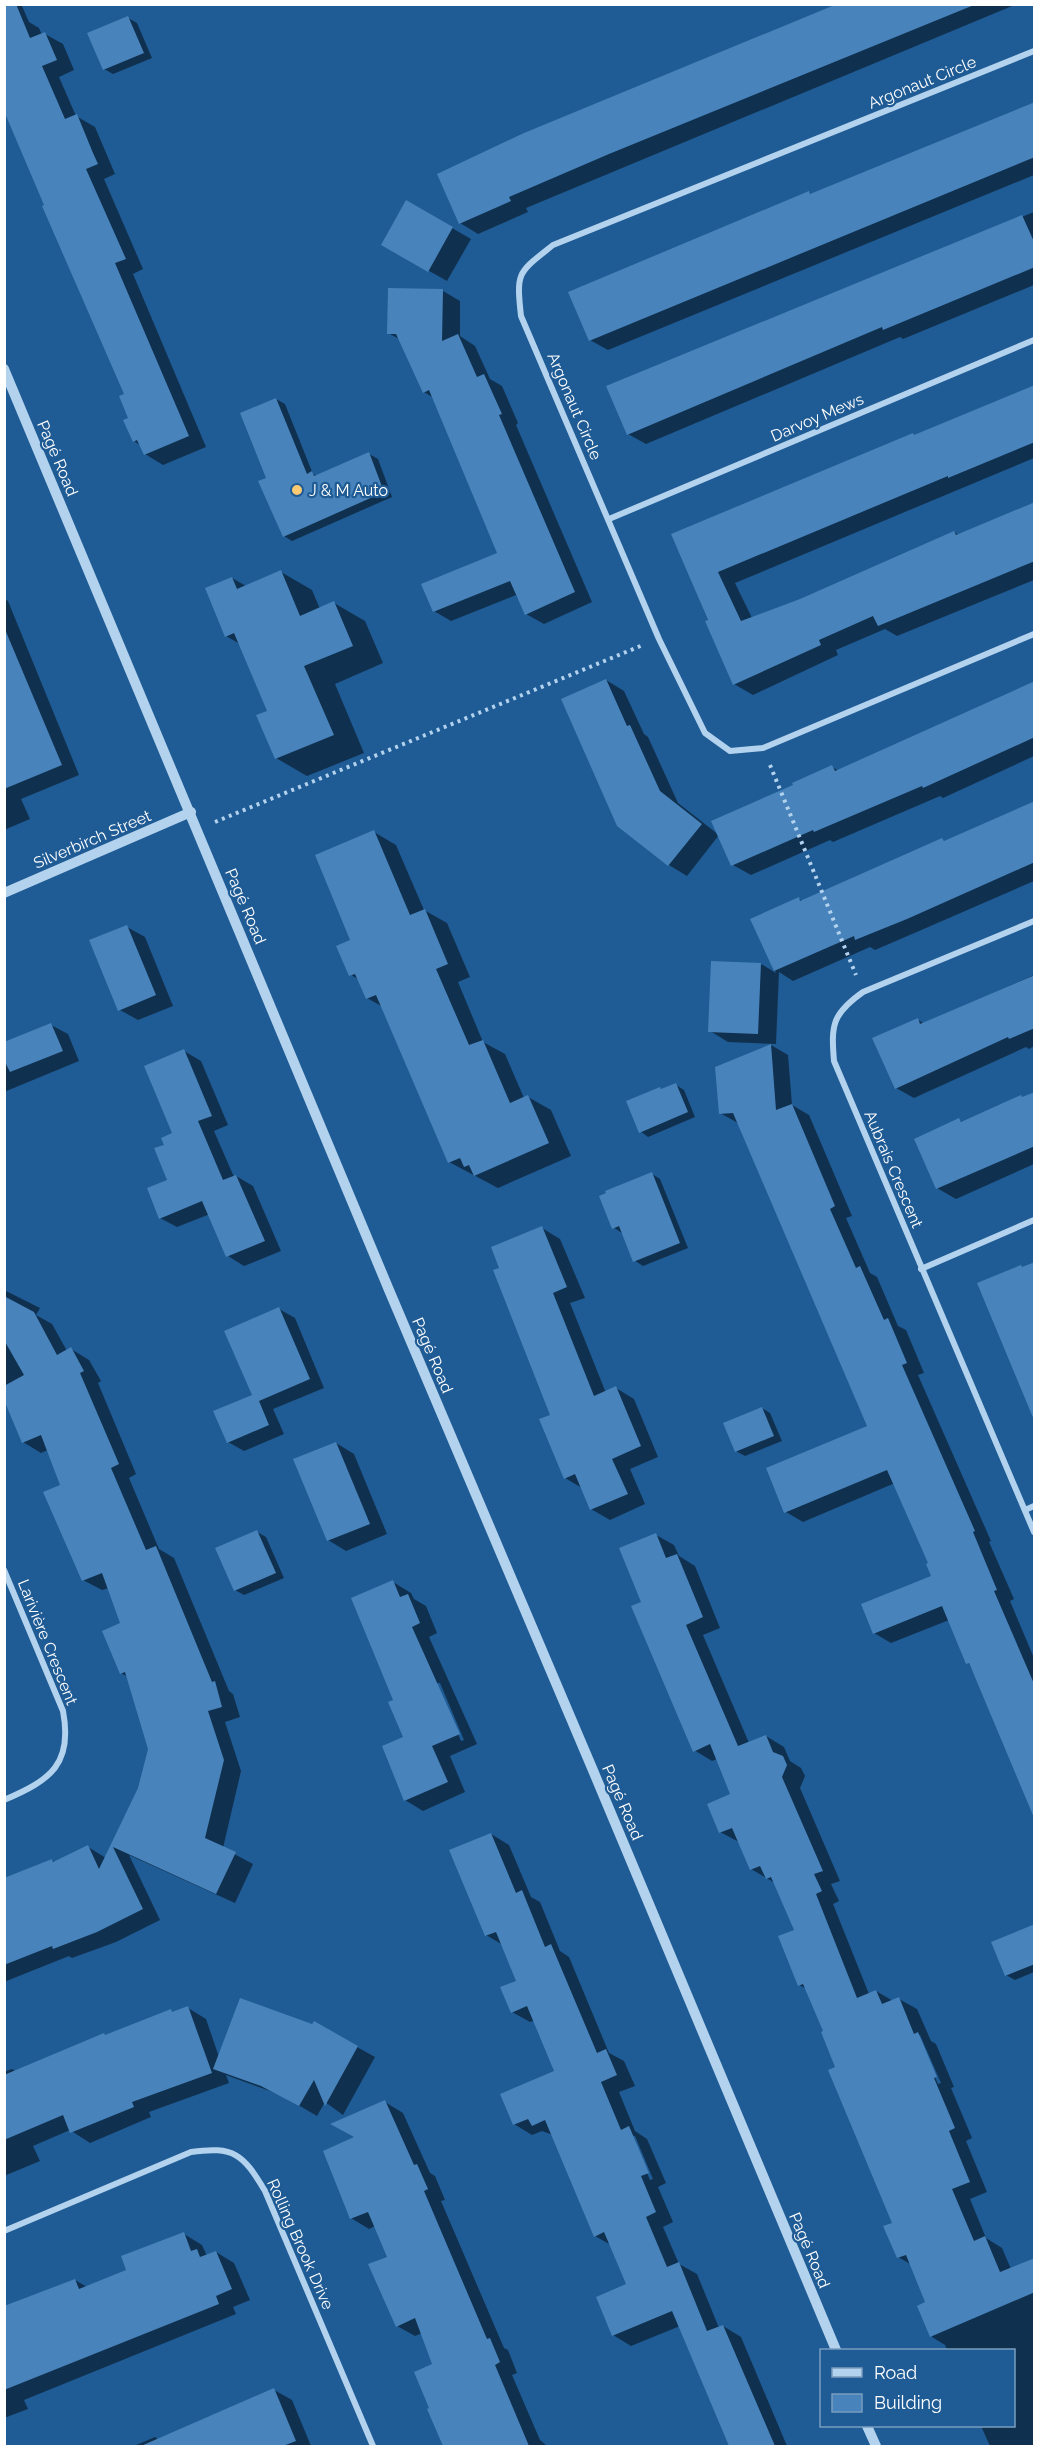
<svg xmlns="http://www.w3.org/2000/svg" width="1039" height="2451" font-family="Raleway,sans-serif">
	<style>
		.shadow { fill: #0007; fill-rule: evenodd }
		.building { fill: #4884bb }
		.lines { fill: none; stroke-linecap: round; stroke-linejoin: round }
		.path { stroke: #b2d2ee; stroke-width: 4; stroke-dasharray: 3 4.5; stroke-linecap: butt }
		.minor { stroke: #b2d2ee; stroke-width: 6 }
		.tertiary { stroke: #b2d2ee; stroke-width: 10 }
		.poi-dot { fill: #fcca73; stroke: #1f5b94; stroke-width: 2 }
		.labels { text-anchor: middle; stroke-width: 4.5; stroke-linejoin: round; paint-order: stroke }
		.street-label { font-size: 16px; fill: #fff; stroke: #1f5b94 }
		.poi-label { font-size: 16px; fill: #fff; stroke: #1f5b94; text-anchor: start }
	</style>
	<rect width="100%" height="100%" fill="#1f5b94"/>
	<g class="shadow">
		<polygon points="4,4 21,4 29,22 39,28 42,35 45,34 63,44 74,70 59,77 76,116 95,127 115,174 104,179 143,269 133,274 206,447 163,465 145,454 141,446 134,441 126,395 46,206"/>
		<polygon points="839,4 1017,4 526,208 528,212 478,234 460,223"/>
		<polygon points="128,18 137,23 152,58 113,74 104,69"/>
		<polygon points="1034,103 1034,175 608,350 590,340 809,193 813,195"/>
		<polygon points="407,202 471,239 447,281 383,245"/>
		<polygon points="1034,212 1034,285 903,339 900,337 646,444 628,434 608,386"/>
		<polygon points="443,291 460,301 460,336 475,346 490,379 502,386 518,423 516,425 592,602 544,624 526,614 516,595 451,621 434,611 499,554 434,398 424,392 401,340 388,333"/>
		<polygon points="1034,387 1034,458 735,583 752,618 801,600 954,532 959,535 1034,503 1034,580 897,636 885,629 836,650 838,655 753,695 734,684 673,535"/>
		<polygon points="276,399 285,404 313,474 317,476 369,454 378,459 392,497 292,541 284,536 268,478"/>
		<polygon points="281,572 312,590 320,609 334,603 365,621 383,663 335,684 364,753 307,776 276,758 269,711 240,644 226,636 232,578 246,586"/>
		<polygon points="4,599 8,601 79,775 21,799 30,819 4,830"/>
		<polygon points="606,680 624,691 644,734 648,737 678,803 719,835 687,876 669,865 618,825"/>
		<polygon points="1034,684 1034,756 943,798 940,796 833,842 830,840 751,875 733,865 832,767 839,771"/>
		<polygon points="1034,802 1034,881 926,928 875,950 870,947 793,981 779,972 776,1044 728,1042 710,1031 761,964 776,973 752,920 799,899 803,902 942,840 945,842"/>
		<polygon points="374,832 396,845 424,910 447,923 470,977 458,982 483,1042 505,1054 524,1098 528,1097 551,1110 571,1156 498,1188 449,1162 383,1007 367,998 360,980 351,975 352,941"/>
		<polygon points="127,927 145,937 173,1006 138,1020 120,1010"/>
		<polygon points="1034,975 1034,1046 1029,1049 1026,1047 914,1098 896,1088 918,1020 925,1024"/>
		<polygon points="51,1025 68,1034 79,1061 4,1092 4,1044"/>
		<polygon points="771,1045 788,1055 792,1105 809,1115 852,1216 846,1218 870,1273 877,1277 898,1326 906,1330 924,1373 918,1375 991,1541 989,1542 1014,1599 1010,1601 1034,1658 1034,1805 949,1620 891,1643 874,1633 933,1577 930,1563 895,1483 803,1522 786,1512 869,1427 738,1123 720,1113"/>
		<polygon points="184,1051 201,1061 228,1125 214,1131 234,1177 236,1176 253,1186 281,1251 244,1266 228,1256 210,1214 177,1227 160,1218 169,1181 166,1146 174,1133"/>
		<polygon points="676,1085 684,1090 695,1117 648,1137 640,1131 663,1090"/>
		<polygon points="1034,1093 1034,1164 956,1199 937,1188 959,1120 964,1123"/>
		<polygon points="652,1174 660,1179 688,1248 643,1266 634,1260 622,1233 613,1227"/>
		<polygon points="542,1228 560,1239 585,1298 570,1303 606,1393 616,1388 634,1399 658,1457 630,1469 645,1504 610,1520 591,1509 582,1488 565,1478 552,1415 501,1269"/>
		<polygon points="4,1290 40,1308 36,1315 52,1324 67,1351 71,1349 89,1360 101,1381 98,1383 136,1474 129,1478 159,1549 174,1558 229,1691 233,1694 240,1717 225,1722 241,1771 223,1848 253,1864 235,1903 129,1855 160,1920 116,1942 72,1958 69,1956 4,1982 4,1901 52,1860 55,1862 88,1847 106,1858 140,1788 149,1749 128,1677 121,1673 122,1624 109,1588 102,1590 83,1580 62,1486 48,1450 41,1453 23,1442 4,1397"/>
		<polygon points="279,1309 295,1318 324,1388 273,1409 284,1434 244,1451 228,1442 254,1395"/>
		<polygon points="762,1408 770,1413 782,1441 745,1456 736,1451"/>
		<polygon points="336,1443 354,1454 387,1534 346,1551 328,1540"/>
		<polygon points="257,1532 266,1537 284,1578 244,1595 235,1590"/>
		<path d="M 656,1535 L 674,1545 L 679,1556 L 695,1566 L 720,1628 L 703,1635 L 749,1743 L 766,1736 L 784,1747 L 790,1761 L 801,1768 L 805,1776 L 800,1788 L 840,1881 L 831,1884 L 839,1901 L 833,1904 L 869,1994 L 876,1991 L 893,2001 L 899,1999 L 917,2009 L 931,2041 L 936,2044 L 954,2087 L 951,2088 L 972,2138 L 966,2141 L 987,2192 L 970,2199 L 986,2238 L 1002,2248 L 1011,2269 L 1034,2263 L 1034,2446 L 990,2446 L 981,2426 L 1014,2426 L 1014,2350 L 947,2350 L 945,2345 L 932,2337 L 919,2307 L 927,2303 L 912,2265 L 898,2257 L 894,2224 L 825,2032 L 807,1989 L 799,1985 L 796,1930 L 775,1883 L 751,1869 L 739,1842 L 720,1832 L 732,1795 L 717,1759 L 712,1761 L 694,1750 L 643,1603 ZM 917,2035 L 920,2035 L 941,2083 L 938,2084 Z"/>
		<path d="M 393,1582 L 411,1593 L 414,1599 L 426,1606 L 437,1633 L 429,1637 L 477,1744 L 450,1756 L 465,1792 L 423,1811 L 405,1800 L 405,1738 L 395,1701 ZM 436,1683 L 440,1683 L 464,1740 L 461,1741 Z"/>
		<path d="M 491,1834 L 509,1845 L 531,1897 L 540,1902 L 560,1951 L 569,1957 L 609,2053 L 624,2061 L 635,2086 L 619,2092 L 635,2131 L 647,2139 L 666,2183 L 658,2187 L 673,2222 L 663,2227 L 679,2264 L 697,2274 L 719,2328 L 723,2326 L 741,2337 L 787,2446 L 730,2446 L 680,2326 L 631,2346 L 613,2335 L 628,2285 L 611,2245 L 595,2236 L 553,2135 L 542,2131 L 532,2135 L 514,2124 L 556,2072 L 535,2020 L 530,2022 L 512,2012 L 518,1981 L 503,1945 L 486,1935 ZM 631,2136 L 635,2136 L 653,2179 L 650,2180 Z"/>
		<polygon points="1034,1925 1034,1972 1015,1980 1006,1975"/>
		<polygon points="188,2008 206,2019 219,2057 314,2023 375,2057 343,2115 325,2102 317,2116 281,2095 226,2075 229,2083 149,2112 151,2117 90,2143 70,2130 33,2146 40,2161 4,2176 4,2072 12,2069 17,2072 170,2011 174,2013"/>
		<polygon points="385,2102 403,2113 430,2173 435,2176 445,2200 441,2201 504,2348 508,2350 517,2373 512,2375 540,2440 547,2446 466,2446 465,2444 458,2446 440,2436 434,2365 422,2333 415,2336 397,2326 389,2257 375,2226 369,2229 351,2218 357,2137"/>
		<polygon points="184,2234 202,2245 207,2256 216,2252 234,2263 250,2300 233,2307 236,2314 24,2400 28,2409 4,2418 4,2313 75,2280 87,2287 128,2271"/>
		<polygon points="274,2390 292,2400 311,2446 134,2446 155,2437 159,2440"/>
	</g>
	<g class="building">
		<polygon points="4,4 16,4 30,38 45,32 57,60 42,66 65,119 77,114 93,153 98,164 86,169 126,259 115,263 189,436 144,455 137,440 133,442 123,420 128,418 119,396 124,394 42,206 44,205 4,111"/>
		<polygon points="837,4 974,5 609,154 509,197 511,201 459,224 437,174 524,133"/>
		<polygon points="128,16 144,53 103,70 87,33"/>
		<polygon points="1035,102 1035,157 589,341 568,292 809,191 810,194"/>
		<polygon points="406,200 453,227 428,272 381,245"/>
		<polygon points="1022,215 1035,244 1035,267 883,330 882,327 627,435 606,386"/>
		<polygon points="388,288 443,289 442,341 458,334 477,377 484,374 502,414 499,415 575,592 525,615 510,581 433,612 421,584 497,553 429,390 423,393 396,334 387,334"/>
		<polygon points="1035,385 1035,442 948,478 948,476 718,572 741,621 800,599 954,531 956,535 1035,502 1035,561 878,626 873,616 819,640 821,645 733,685 705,621 708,620 671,534 913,433 914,435"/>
		<polygon points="276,398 307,474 312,471 314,476 369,452 384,492 283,537 258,481 266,478 240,413"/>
		<polygon points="281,570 300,616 334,601 353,646 304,666 334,735 275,759 256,715 267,711 234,633 225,637 205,588 232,577 237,589"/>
		<polygon points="4,627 62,765 4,789"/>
		<polygon points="606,679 627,726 630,725 660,791 702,824 668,866 617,826 561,699"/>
		<polygon points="1035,681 1035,737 923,788 922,786 814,832 813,830 731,866 711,821 793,785 792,783 832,765 835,771"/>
		<polygon points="1035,801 1035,862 907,919 855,940 854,936 774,971 750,919 799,897 800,901 942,838 944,841"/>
		<polygon points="374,830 410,915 425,909 448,964 436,969 469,1045 483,1040 510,1103 528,1095 549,1143 474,1176 469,1165 464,1167 460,1158 448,1163 376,995 366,999 355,974 349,976 336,946 350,940 315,855"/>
		<polygon points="127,925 156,995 118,1011 89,940"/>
		<polygon points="711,961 761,963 758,1034 708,1032"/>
		<polygon points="1035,975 1035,1028 1009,1039 1008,1037 895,1089 872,1038 918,1018 920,1024"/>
		<polygon points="51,1023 63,1051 10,1072 4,1060 4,1042"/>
		<polygon points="771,1044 776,1110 792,1104 835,1206 830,1209 856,1268 860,1266 884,1320 888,1318 907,1363 902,1365 975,1531 973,1532 997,1590 994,1591 1035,1686 1035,1820 969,1663 966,1664 942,1606 873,1634 861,1604 931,1576 926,1564 928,1563 887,1470 784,1513 766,1468 867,1426 733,1113 719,1114 715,1067"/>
		<polygon points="184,1049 212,1116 198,1121 223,1180 236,1175 265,1241 226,1257 202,1201 159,1219 147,1188 167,1180 154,1148 164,1145 161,1138 172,1133 144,1066"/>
		<polygon points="676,1083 688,1112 639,1133 626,1101 660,1087 661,1089"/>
		<polygon points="1035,1092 1035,1146 936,1189 914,1139 959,1118 961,1122 1021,1095 1022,1097"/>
		<polygon points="652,1172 680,1243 633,1262 619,1226 612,1229 599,1196 606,1193 605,1191"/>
		<polygon points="542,1226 567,1287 553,1293 594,1396 616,1386 641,1446 612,1459 628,1494 590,1510 575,1474 564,1479 539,1419 550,1415 493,1270 499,1268 491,1247"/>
		<polygon points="1035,1262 1035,1420 1034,1420 977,1283 1021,1265 1022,1267"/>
		<polygon points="4,1296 34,1312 57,1355 71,1347 84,1371 80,1373 119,1464 111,1468 146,1550 156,1546 212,1682 215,1681 222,1707 208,1711 224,1760 205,1838 236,1852 216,1894 113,1847 143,1909 97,1932 53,1949 52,1946 4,1965 4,1878 52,1859 53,1862 88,1845 99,1869 138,1788 148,1749 125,1672 120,1674 102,1631 120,1623 102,1573 82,1581 43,1492 60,1485 41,1435 22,1443 4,1400 4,1386 24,1375 4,1340"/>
		<polygon points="279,1307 310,1379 259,1401 269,1425 227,1443 213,1411 252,1395 224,1331"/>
		<polygon points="762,1407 774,1436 735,1452 723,1423"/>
		<polygon points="336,1442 370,1524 327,1541 293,1459"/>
		<polygon points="257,1530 276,1573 234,1591 215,1548"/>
		<polygon points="656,1533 666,1558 677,1554 703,1617 686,1625 738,1746 766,1735 773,1752 783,1756 787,1765 782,1777 823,1871 814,1874 822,1891 816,1894 857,1998 876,1990 882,2004 899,1997 914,2034 918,2032 937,2077 934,2078 955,2128 949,2131 970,2182 952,2189 974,2241 985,2236 1000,2272 1035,2258 1035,2292 930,2337 917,2306 925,2302 906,2255 897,2258 883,2226 892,2223 828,2070 835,2067 821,2032 823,2031 803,1984 798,1986 778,1936 794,1930 771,1877 766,1879 760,1866 750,1870 732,1828 719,1833 707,1804 730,1794 710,1744 693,1752 631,1606 641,1602 619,1548"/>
		<polygon points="393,1580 400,1597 408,1594 420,1623 412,1627 460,1734 432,1746 448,1782 404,1801 382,1746 403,1737 388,1702 393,1700 351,1598"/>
		<polygon points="491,1833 516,1893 522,1890 545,1947 551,1944 597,2053 606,2049 617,2075 601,2082 621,2130 629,2126 649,2173 641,2176 656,2212 646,2217 667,2267 679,2262 707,2331 723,2325 775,2446 729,2446 672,2311 612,2336 596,2297 626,2284 604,2232 594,2237 545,2120 532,2126 528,2119 513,2125 500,2094 554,2071 527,2006 511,2013 500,1987 516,1981 496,1932 485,1936 449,1850"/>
		<polygon points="1035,1924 1035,1964 1005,1976 991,1942"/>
		<polygon points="240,1998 312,2024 314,2021 358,2046 325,2106 314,2080 299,2106 261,2086 213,2069"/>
		<polygon points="188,2006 212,2073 132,2102 134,2107 70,2133 63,2115 4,2140 4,2075 104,2033 105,2035 171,2009 172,2012"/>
		<polygon points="385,2100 414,2165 417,2164 428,2189 424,2191 487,2339 490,2338 500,2362 495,2365 529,2446 443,2446 427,2409 429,2408 414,2372 432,2364 415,2318 396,2327 368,2264 387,2257 368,2212 350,2219 323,2151 354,2137 330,2124"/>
		<polygon points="184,2232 191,2251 197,2249 200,2257 216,2251 232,2289 216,2296 219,2304 4,2390 4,2306 75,2279 79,2289 126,2270 121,2256"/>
		<polygon points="274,2388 296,2441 283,2446 141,2446"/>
	</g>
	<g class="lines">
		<g class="path">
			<polyline points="770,765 856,975"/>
			<polyline points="215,822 643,645"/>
		</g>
		<g class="minor">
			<path d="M 1034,51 L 553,245 C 518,273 516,271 521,316 L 659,639 L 705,733 L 730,751 L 763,748 L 1034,634"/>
			<polyline points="609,519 1034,340"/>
			<path d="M 1034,921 L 863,992 C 832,1014 831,1025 834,1061 L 1034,1532"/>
			<polyline points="921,1269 1034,1220"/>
			<polyline points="1025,1510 1034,1506"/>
			<path d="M 4,1570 L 63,1711 C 73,1764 51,1780 4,1800"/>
			<path d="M 4,2231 L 191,2152 C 234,2146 243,2154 265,2191 L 373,2446"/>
		</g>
		<g class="tertiary">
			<polyline points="4,369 389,1290 592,1768 836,2350"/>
			<polyline points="4,893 191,812"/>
			<polyline points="867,2426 876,2446"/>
		</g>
	</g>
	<circle class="poi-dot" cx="297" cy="490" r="6"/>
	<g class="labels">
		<g class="street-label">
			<text transform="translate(922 82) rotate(-22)" y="6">Argonaut Circle</text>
			<text transform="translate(575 406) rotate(67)" y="6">Argonaut Circle</text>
			<text transform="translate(817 417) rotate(-23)" y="6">Darvoy Mews</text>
			<text transform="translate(58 458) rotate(67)" y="6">Pagé Road</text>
			<text transform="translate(92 839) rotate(-23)" y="6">Silverbirch Street</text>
			<text transform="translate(246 906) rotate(67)" y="6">Pagé Road</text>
			<text transform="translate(894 1169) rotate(67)" y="6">Aubrais Crescent</text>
			<text transform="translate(433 1355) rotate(67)" y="6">Pagé Road</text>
			<text transform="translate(48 1642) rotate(68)" y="6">Larivière Crescent</text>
			<text transform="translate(623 1802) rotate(67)" y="6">Pagé Road</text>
			<text transform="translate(301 2244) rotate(66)" y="6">Rolling Brook Drive</text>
			<text transform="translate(810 2250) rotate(67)" y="6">Pagé Road</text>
		</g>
		<g class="poi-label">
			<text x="309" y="496">J &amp; M Auto</text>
		</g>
	</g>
	<rect width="1039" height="2451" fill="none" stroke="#ffffff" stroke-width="12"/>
	<rect x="820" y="2349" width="195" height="78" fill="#1f5b94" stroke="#799dbf" stroke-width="1.5"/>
	<rect x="832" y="2368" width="30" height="9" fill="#b2d2ee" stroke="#799dbf" stroke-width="1.5"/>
	<text x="874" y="2379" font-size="18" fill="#ffffff">Road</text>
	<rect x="832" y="2394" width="30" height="18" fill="#4884bb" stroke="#799dbf" stroke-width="1.5"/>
	<text x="874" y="2409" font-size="18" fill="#ffffff">Building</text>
</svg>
